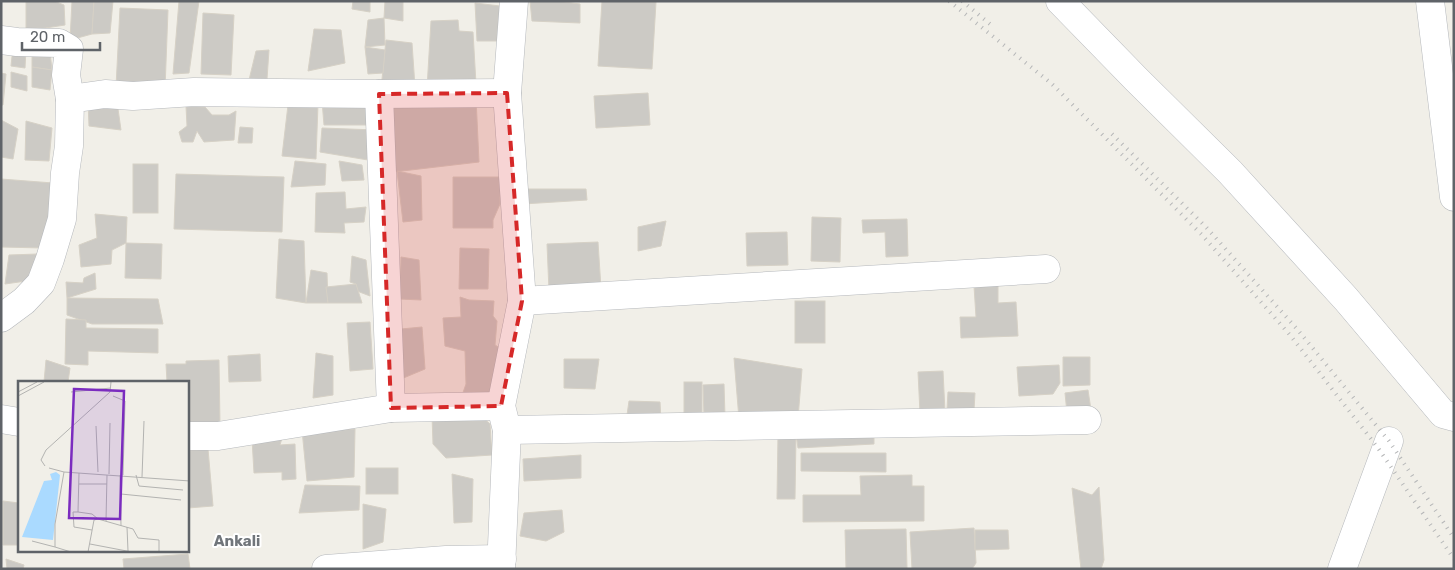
<svg xmlns="http://www.w3.org/2000/svg" width="1455" height="570" font-family="Rubik,sans-serif">
	<style>
		.building { fill: #cccac5; stroke: #d6d1c6 }
		.lines { fill: none; stroke-linecap: round; stroke-linejoin: round }
		.street-casing { stroke: #b5b8bc; stroke-width: 29 }
		.street { stroke: #fff; stroke-width: 28 }
		.rail { stroke: #b6b7b8; stroke-width: 4; stroke-dasharray: 1 6; stroke-linecap: butt }
		.marked { fill: #d62828; fill-opacity: 0.2; stroke: #d62828; stroke-width: 4; stroke-dasharray: 10 6; stroke-linejoin: round }
		.labels { text-anchor: middle; stroke-width: 4; stroke-linejoin: round; paint-order: stroke }
		.quarter-label { font-size: 15px; font-weight: bold; fill: #70757a; stroke: #fff }
		.inset-road { fill: none; stroke: #b3b3b1; stroke-width: 1 }
		.view { fill: #7b2cbf; fill-opacity: 0.15; stroke: #7b2cbf; stroke-width: 2.5 }
		.inset-edge { fill: none; stroke: #5f6368; stroke-width: 2.5 }
	</style>
	<rect width="100%" height="100%" fill="#f1efe8"/>
	<g class="building">
		<polygon points="26,1 54,1 64,5 65,25 26,31"/>
		<polygon points="72,1 94,1 92,34 70,40"/>
		<polygon points="94,1 113,1 110,33 92,34"/>
		<polygon points="179,1 199,1 189,73 173,74"/>
		<polygon points="353,1 370,1 370,12 352,9"/>
		<polygon points="385,1 403,1 403,21 384,18"/>
		<polygon points="530,1 557,1 580,4 580,23 532,21"/>
		<polygon points="602,1 656,2 652,69 598,66"/>
		<polygon points="475,3 500,6 497,41 477,41"/>
		<polygon points="120,8 168,10 165,89 116,87"/>
		<polygon points="203,13 234,15 231,75 201,74"/>
		<polygon points="384,18 385,45 365,47 368,20"/>
		<polygon points="458,20 459,31 473,32 476,84 427,88 431,21"/>
		<polygon points="314,29 341,30 345,63 308,71"/>
		<polygon points="386,40 412,43 415,87 381,89"/>
		<polygon points="13,47 26,49 25,68 11,66"/>
		<polygon points="365,47 385,50 383,73 368,74"/>
		<polygon points="269,50 267,79 249,80 256,51"/>
		<polygon points="50,52 52,70 32,67 32,54"/>
		<polygon points="32,67 52,70 50,90 32,87"/>
		<polygon points="11,72 27,76 27,91 11,87"/>
		<polygon points="1,73 6,74 3,105 1,105"/>
		<polygon points="648,93 650,125 596,128 594,96"/>
		<polygon points="476,98 479,162 385,173 385,101"/>
		<polygon points="375,100 375,125 324,125 322,101"/>
		<polygon points="88,102 117,102 121,130 89,126"/>
		<polygon points="318,104 316,159 282,156 288,105"/>
		<polygon points="186,106 205,107 212,115 229,115 236,111 234,140 204,142 197,131 193,142 182,142 179,132 187,126"/>
		<polygon points="1,120 18,129 13,159 1,157"/>
		<polygon points="26,121 52,128 49,161 25,160"/>
		<polygon points="240,127 253,128 252,143 238,143"/>
		<polygon points="322,128 376,130 374,161 320,152"/>
		<polygon points="295,161 326,164 325,185 291,187"/>
		<polygon points="339,161 362,165 364,180 342,181"/>
		<rect x="133" y="164" width="25" height="49"/>
		<polygon points="397,171 421,176 422,220 403,222"/>
		<polygon points="176,174 284,177 282,232 174,229"/>
		<polygon points="453,177 500,177 500,204 493,220 493,228 453,228"/>
		<polygon points="1,179 53,183 44,248 1,247"/>
		<polygon points="525,189 586,189 587,200 523,204"/>
		<polygon points="345,192 346,209 366,207 364,222 344,223 345,233 315,232 316,193"/>
		<polygon points="95,214 127,217 126,243 112,250 111,264 81,267 79,245 97,238"/>
		<polygon points="812,217 841,218 840,262 811,261"/>
		<polygon points="907,219 908,256 886,257 885,232 863,233 862,220"/>
		<polygon points="666,221 661,246 638,251 638,227"/>
		<polygon points="787,232 788,265 747,266 746,233"/>
		<polygon points="279,239 304,241 306,303 276,298"/>
		<polygon points="598,242 601,288 549,291 547,244"/>
		<polygon points="126,243 162,244 161,279 125,278"/>
		<polygon points="460,248 489,249 488,289 459,289"/>
		<polygon points="38,254 33,280 5,284 9,255"/>
		<polygon points="352,256 366,260 370,296 357,291 356,284 350,282"/>
		<polygon points="401,257 419,260 421,300 400,299"/>
		<polygon points="311,270 327,273 328,303 306,303"/>
		<polygon points="95,273 96,289 67,298 66,282 83,283 84,278"/>
		<polygon points="356,284 362,303 328,303 326,287"/>
		<polygon points="998,285 998,303 1016,302 1018,336 961,338 960,317 976,317 974,286"/>
		<polygon points="460,297 469,300 494,301 493,316 497,321 495,345 500,348 493,405 459,404 466,384 465,351 445,346 443,318 461,317"/>
		<polygon points="67,298 158,299 163,324 92,324 67,315"/>
		<rect x="795" y="301" width="30" height="42"/>
		<polygon points="66,319 86,320 86,328 158,329 158,353 88,351 88,365 65,364"/>
		<polygon points="370,322 373,369 350,371 347,323"/>
		<polygon points="422,327 425,369 401,379 401,329"/>
		<polygon points="316,353 333,356 333,395 313,398"/>
		<polygon points="260,354 261,381 229,382 228,356"/>
		<polygon points="1063,357 1090,357 1090,385 1063,386"/>
		<polygon points="734,358 802,369 798,418 739,419"/>
		<polygon points="564,359 599,359 595,389 564,388"/>
		<polygon points="46,360 70,368 68,382 44,382"/>
		<polygon points="219,360 220,426 188,427 188,382 167,382 166,364 186,364 186,361"/>
		<polygon points="1059,365 1060,383 1053,394 1019,396 1017,367"/>
		<polygon points="943,371 945,412 920,413 918,372"/>
		<rect x="684" y="382" width="18" height="41"/>
		<polygon points="724,384 725,417 704,418 703,385"/>
		<polygon points="1088,390 1091,410 1067,413 1065,393"/>
		<polygon points="948,392 975,393 974,410 947,409"/>
		<polygon points="629,401 660,402 661,421 626,422"/>
		<polygon points="478,413 490,424 492,455 446,458 433,444 432,415"/>
		<polygon points="355,429 354,477 307,481 302,430"/>
		<polygon points="874,429 874,444 798,448 796,434"/>
		<polygon points="778,434 796,434 795,499 777,499"/>
		<polygon points="282,438 280,445 295,444 296,479 282,480 282,472 254,473 252,439"/>
		<polygon points="208,449 213,506 188,508 188,451"/>
		<polygon points="801,453 886,453 886,472 801,471"/>
		<polygon points="581,455 581,478 524,481 523,459"/>
		<rect x="366" y="468" width="32" height="26"/>
		<polygon points="452,474 473,479 472,522 454,523"/>
		<polygon points="912,475 912,486 924,486 924,521 803,522 803,495 861,495 860,476"/>
		<polygon points="305,485 360,486 359,510 299,513"/>
		<polygon points="1099,487 1104,560 1101,569 1081,569 1072,488 1092,495"/>
		<polygon points="3,501 19,503 19,545 3,545"/>
		<polygon points="363,504 386,509 383,542 363,549"/>
		<polygon points="562,510 564,532 546,541 520,536 524,513"/>
		<polygon points="974,528 976,563 972,569 912,569 910,532"/>
		<polygon points="906,529 907,568 846,569 845,530"/>
		<polygon points="975,530 1008,530 1009,549 975,550"/>
		<polygon points="188,554 190,569 124,569 123,559"/>
		<polygon points="6,559 24,565 23,569 7,569"/>
	</g>
	<g class="lines">
		<defs>
			<g id="street">
				<polyline points="1060,1 1136,79 1230,172 1346,299 1443,414 1454,417"/>
				<polyline points="1430,1 1454,197"/>
				<polyline points="1,40 17,42 59,43 69,49 66,75 70,99"/>
				<polyline points="379,94 391,408"/>
				<polyline points="522,301 1046,269"/>
				<polyline points="1,318 24,301 41,283 50,259 62,219 65,173 69,146 70,99 105,94 133,96 194,92 379,94 507,93"/>
				<polyline points="1,419 19,422"/>
				<polyline points="507,430 1087,420"/>
				<polyline points="188,436 218,436 391,408 501,406"/>
				<polyline points="326,569 446,560 502,559"/>
				<polyline points="501,569 507,430 501,406 522,301 507,93 514,1"/>
				<polyline points="1342,569 1389,441"/>
			</g>
		</defs>
		<use href="#street" class="street-casing"/>
		<use href="#street" class="street"/>
		<g class="rail">
			<polyline points="949,1 1052,84 1202,235 1290,335 1378,448 1454,559"/>
			<polyline points="962,1 990,24"/>
			<polyline points="1112,134 1206,227 1297,329 1389,441 1454,538"/>
		</g>
	</g>
	<path class="marked" d="M 507,93 L 522,301 L 501,406 L 391,408 L 379,94 Z"/>
	<g class="labels">
		<g class="quarter-label">
			<text x="237" y="546">Ankali</text>
		</g>
	</g>
	<g transform="translate(18 381)">
		<rect width="171" height="171" fill="#f1efe8"/>
		<path d="M 38,91 L 42,94 L 35,159 L 4,156 L 26,100 L 34,99 L 32,93 Z" fill="#aadaff"/>
		<path class="inset-road" d="M 0,11 L 19,1M 53,11 L 93,7M 0,15 L 26,1M 95,15 L 107,20 L 105,94M 78,45 L 80,91M 27,85 L 23,79 L 28,69 L 92,11 L 93,1M 31,87 L 46,91 L 37,143 L 37,166 L 53,171M 46,91 L 172,100M 61,92 L 60,131 L 74,133 L 80,138 L 76,139 L 70,171M 91,93 L 92,42M 102,94 L 103,145M 118,94 L 121,105 L 165,109M 124,96 L 126,40M 61,103 L 89,103M 103,113 L 163,119M 60,131 L 55,131 L 56,146 L 74,149M 80,138 L 115,148 L 120,157 L 141,159 L 141,171M 88,140 L 89,94M 109,146 L 110,170M 14,160 L 37,166M 72,163 L 114,171"/>
		<path class="view" d="M 56,8 L 106,10 L 102,138 L 51,137 Z"/>
		<rect width="171" height="171" class="inset-edge"/>
	</g>
	<rect width="1455" height="570" fill="none" stroke="#5f6368" stroke-width="5"/>
	<path d="M22 42v8h78v-8" fill="none" stroke="#5f6368" stroke-width="2.5"/>
	<text x="30" y="42" font-size="15" fill="#5f6368" stroke="#ffffff" stroke-width="4" paint-order="stroke">20 m</text>
</svg>
